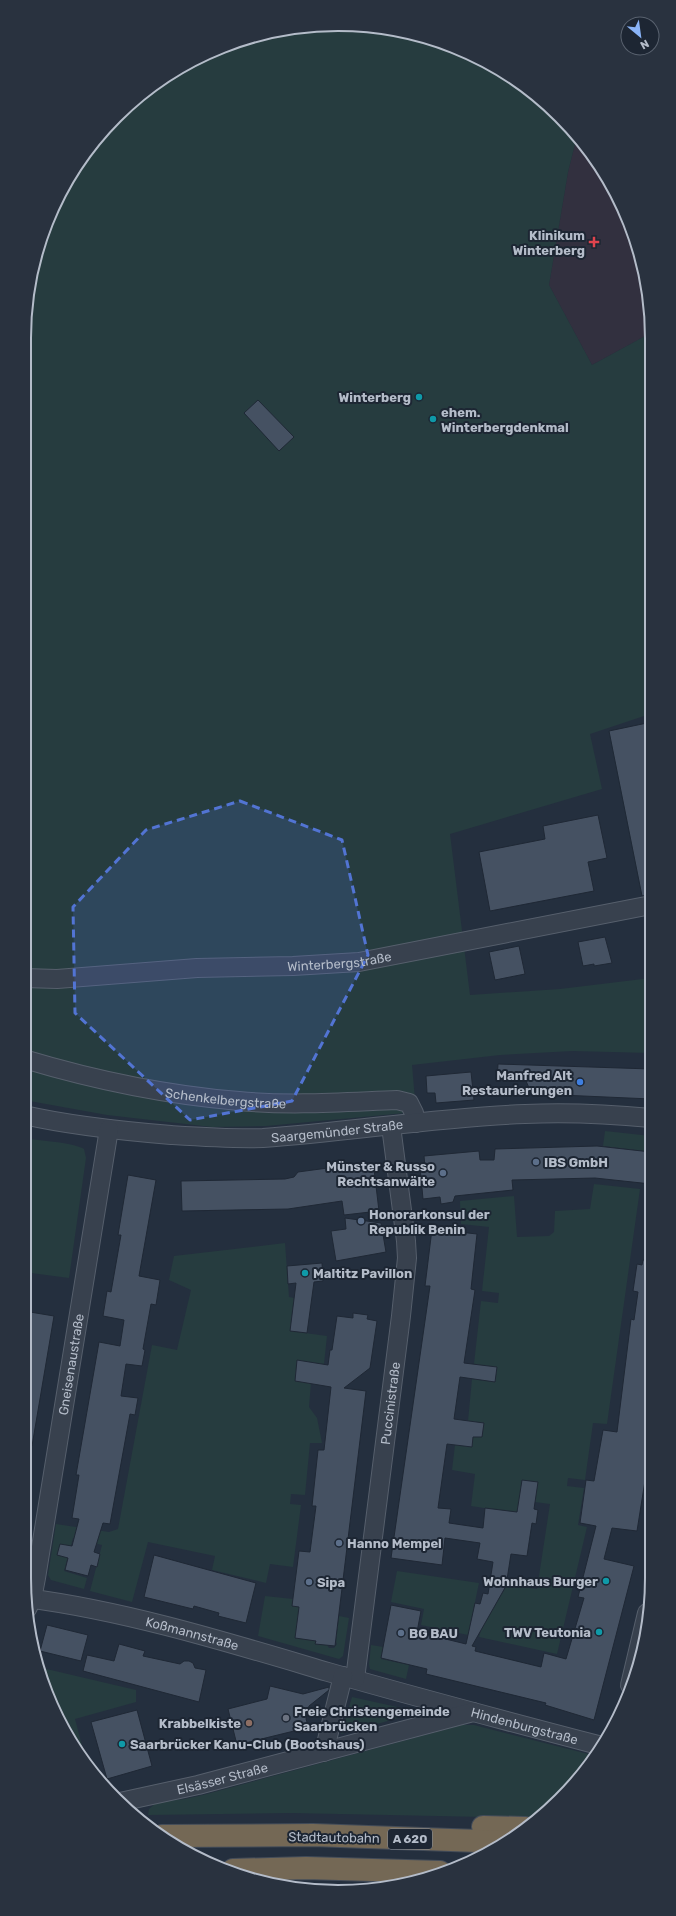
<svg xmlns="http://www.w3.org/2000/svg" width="676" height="1916" font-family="Rubik,sans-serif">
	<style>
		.medical { fill: #32303f }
		.green { fill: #263c3f }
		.building { fill: #455162; stroke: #1f2835 }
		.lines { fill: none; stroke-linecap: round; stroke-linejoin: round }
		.minor-casing { stroke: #565f6c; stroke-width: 20 }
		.highway-casing { stroke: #434c59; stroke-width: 24 }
		.minor { stroke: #38414e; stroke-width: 18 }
		.highway { stroke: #746855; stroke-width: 22 }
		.marked { fill: #5274d3; fill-opacity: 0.2; stroke: #5274d3; stroke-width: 3; stroke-dasharray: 8 5; stroke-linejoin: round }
		.health-dot { fill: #e0444e; stroke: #1d2633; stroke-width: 1.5 }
		.culture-dot { fill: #0f9aa8; stroke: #1d2633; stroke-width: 1.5 }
		.shop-dot { fill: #3f7fe0; stroke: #1d2633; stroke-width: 1.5 }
		.service-dot { fill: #5c6f8a; stroke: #1d2633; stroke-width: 1.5 }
		.worship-dot { fill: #6b7280; stroke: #1d2633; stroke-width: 1.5 }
		.education-dot { fill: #8d6e63; stroke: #1d2633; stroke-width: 1.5 }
		.labels { text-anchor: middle; stroke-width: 4; stroke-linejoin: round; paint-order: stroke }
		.shield { fill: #1d2633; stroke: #878f9c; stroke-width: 1 }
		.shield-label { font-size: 12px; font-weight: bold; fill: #b4bcc9 }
		.poi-label { font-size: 13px; font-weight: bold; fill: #b4bcc9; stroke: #1d2633; text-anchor: start }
		.street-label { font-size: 13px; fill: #b4bcc9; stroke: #1d2633 }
		.rim { fill: none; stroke: #b4bcc9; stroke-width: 2 }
	</style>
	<rect width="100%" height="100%" fill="#242f3e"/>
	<polygon class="medical" points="577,136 620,199 649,297 649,334 592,365 549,285 568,172"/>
	<g class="green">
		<polygon points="358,25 419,35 495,66 574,131 577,136 568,172 549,285 592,365 649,334 650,714 590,734 602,789 450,834 470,995 560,989 651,978 651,1053 572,1051 500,1055 412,1065 416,1112 266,1126 212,1127 107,1115 24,1100 24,338 35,257 56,199 89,147 131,102 181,66 237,41 297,27"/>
		<polygon points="605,1131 651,1136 651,1152 603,1146"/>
		<path d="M 24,1138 C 39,1141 73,1142 84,1149 L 86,1158 L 69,1278 L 31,1273 L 27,1302 L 24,1302 Z"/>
		<polygon points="594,1184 640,1189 607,1424 593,1423 585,1480 568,1478 567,1486 584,1488 578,1525 587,1527 557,1654 479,1637 481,1630 507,1585 537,1589 550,1504 535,1502 538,1482 522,1480 517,1513 471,1506 475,1474 452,1470 455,1445 473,1437 482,1437 484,1423 468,1421 472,1379 495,1382 497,1368 474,1364 481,1301 498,1303 499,1293 482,1291 489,1227 461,1224 460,1201 514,1196 517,1237 549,1236 554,1232 555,1211 590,1209"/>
		<polygon points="285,1243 289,1297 294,1298 290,1331 327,1336 324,1364 297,1361 295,1381 311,1383 309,1407 317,1418 322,1443 310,1443 305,1495 291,1494 290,1504 301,1505 293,1567 270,1564 266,1583 212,1570 215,1556 148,1542 132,1602 90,1591 102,1545 73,1538 64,1571 87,1578 84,1589 51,1580 48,1575 56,1524 109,1532 118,1529 152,1345 177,1350 191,1290 169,1280 174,1256"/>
		<polygon points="397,1571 479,1583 468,1635 421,1625 424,1609 391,1602"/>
		<polygon points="265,1596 293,1599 292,1606 301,1607 295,1638 316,1641 315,1644 327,1645 329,1648 334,1648 337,1644 336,1641 339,1616 349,1618 343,1656 339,1659 258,1636"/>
		<polygon points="371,1645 383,1647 381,1659 409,1665 406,1679 370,1669 369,1664"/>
		<polygon points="38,1667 136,1690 136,1702 75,1719 84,1753 82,1754 48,1698"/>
		<polygon points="352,1697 420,1712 341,1734"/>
		<polygon points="462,1725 474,1725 596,1756 560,1800 538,1818 291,1813 148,1815 149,1809 157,1802 185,1799 203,1795"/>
	</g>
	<g class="building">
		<polygon points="258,400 294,437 279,451 244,413"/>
		<polygon points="647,723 650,738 651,895 642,896 609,731"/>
		<polygon points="598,815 607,858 588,862 594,891 490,911 479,852 545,839 543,826"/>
		<polygon points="605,937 612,963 594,966 594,964 583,966 578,942"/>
		<polygon points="519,946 525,974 495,980 489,952"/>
		<polygon points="498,1064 651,1069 651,1099 538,1094 533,1097 526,1081 497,1080"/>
		<polygon points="471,1072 474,1100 436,1103 435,1093 427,1093 426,1076"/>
		<polygon points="597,1146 651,1152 651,1184 595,1178 512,1180 513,1190 455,1196 453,1202 441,1204 440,1197 423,1199 420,1167 425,1167 424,1156 479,1151 480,1160 494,1160 495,1149"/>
		<polygon points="365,1163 374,1169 379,1211 344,1215 342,1201 288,1209 182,1211 181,1181 285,1179 294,1177 298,1172"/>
		<polygon points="128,1175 156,1180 139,1276 160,1280 156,1305 151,1304 143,1349 145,1350 142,1366 126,1364 121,1396 138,1398 135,1415 130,1414 110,1524 103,1523 94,1552 100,1554 97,1567 91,1565 88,1576 65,1570 68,1558 57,1555 60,1544 72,1546 79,1519 72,1518 79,1475 76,1475 99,1342 120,1346 124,1320 103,1316 107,1291 111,1292 121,1235 118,1235"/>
		<polygon points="345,1218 381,1223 386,1252 336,1261 331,1231 346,1229"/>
		<polygon points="432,1229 477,1234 471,1289 475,1290 464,1363 497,1367 495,1382 460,1377 454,1419 484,1423 482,1437 473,1437 472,1447 447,1444 438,1508 451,1509 449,1523 483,1528 485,1508 517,1512 522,1480 538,1482 534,1509 538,1510 536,1524 532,1523 527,1556 511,1554 506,1586 472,1646 476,1647 475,1651 541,1667 544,1653 566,1659 584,1598 578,1597 596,1526 580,1523 586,1480 594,1481 603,1430 617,1432 631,1319 634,1320 638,1292 633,1291 637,1264 642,1265 643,1260 651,1260 652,1437 637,1531 612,1528 604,1559 634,1566 594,1720 545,1705 546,1703 426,1674 427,1669 381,1658 391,1605 421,1611 417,1632 466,1644 475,1603 480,1604 483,1593 488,1594 493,1562 477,1559 480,1543 445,1538 442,1565 391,1558 430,1286 425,1286"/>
		<polygon points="322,1263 323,1281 314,1282 307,1333 290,1331 296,1283 288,1284 287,1266"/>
		<polygon points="24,1311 54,1316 32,1446 24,1445"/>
		<polygon points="353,1313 368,1315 367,1319 377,1321 370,1368 344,1388 366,1391 335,1646 315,1644 316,1641 295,1638 299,1607 292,1606 299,1551 310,1552 316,1506 312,1506 318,1450 324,1450 331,1387 295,1381 297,1360 328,1365 330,1350 332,1350 337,1316 353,1318"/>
		<polygon points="154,1555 256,1583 246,1623 218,1616 219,1613 194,1606 193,1609 144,1597"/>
		<polygon points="47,1625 88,1635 81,1661 40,1651"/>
		<polygon points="119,1644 145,1651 143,1656 180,1664 184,1661 189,1661 193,1663 195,1668 206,1670 199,1702 83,1671 87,1655 114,1661"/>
		<polygon points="270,1686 303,1694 329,1687 329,1690 309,1706 306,1719 309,1728 306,1732 301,1733 294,1731 237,1745 228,1709 267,1699"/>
		<polygon points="137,1710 152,1766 107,1779 91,1722"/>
	</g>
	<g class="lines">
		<defs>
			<g id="minor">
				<path id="s1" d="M 24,978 L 57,979 L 197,968 L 293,966 L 359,962 L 651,905"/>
				<path id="s2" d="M 24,1059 C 94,1080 166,1095 239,1101 C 291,1106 344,1102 397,1100 L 409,1103 L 414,1113 L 416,1123"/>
				<path id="s3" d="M 24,1115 C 72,1126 122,1131 171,1135 C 202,1137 232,1139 263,1138 C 350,1132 437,1117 525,1114 C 567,1112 609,1114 651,1118"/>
				<path id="s4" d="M 26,1598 C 127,1611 230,1643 328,1672 C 419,1698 510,1722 602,1746"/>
				<path id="s5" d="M 27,1609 L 32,1599 L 36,1578 L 109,1129"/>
				<path id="s6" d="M 355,1679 L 401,1316 L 407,1258 L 406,1241 L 391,1126"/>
				<polyline points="630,1685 647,1613"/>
				<polyline points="324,1752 343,1676"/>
				<path id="s7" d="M 120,1802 L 198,1785 L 473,1712"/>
			</g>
			<g id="highway">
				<polyline points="483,1827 525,1828"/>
				<polyline points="162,1836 313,1835 506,1842"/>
				<polyline points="233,1870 306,1868 440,1872"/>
			</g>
		</defs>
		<use href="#minor" class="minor-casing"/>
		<use href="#highway" class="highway-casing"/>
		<use href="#minor" class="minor"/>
		<use href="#highway" class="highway"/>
	</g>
	<path class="marked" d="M 240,801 L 342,840 L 368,955 L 292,1101 L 190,1120 L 75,1013 L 73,907 L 146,830 Z"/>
	<path class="health-dot" d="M592 236h4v4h4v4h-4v4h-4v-4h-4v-4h4z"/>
	<g class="culture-dot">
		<circle cx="419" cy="397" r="4"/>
		<circle cx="433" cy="419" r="4"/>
		<circle cx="305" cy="1273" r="4"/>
		<circle cx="606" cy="1581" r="4"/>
		<circle cx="599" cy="1632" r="4"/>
		<circle cx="122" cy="1744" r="4"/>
	</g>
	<circle class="shop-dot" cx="580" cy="1082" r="4"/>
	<g class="service-dot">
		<circle cx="536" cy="1162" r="4"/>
		<circle cx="443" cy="1173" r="4"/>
		<circle cx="361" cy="1221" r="4"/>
		<circle cx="339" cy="1543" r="4"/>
		<circle cx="309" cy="1582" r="4"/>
		<circle cx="401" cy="1633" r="4"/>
	</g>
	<circle class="worship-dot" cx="286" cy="1718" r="4"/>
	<circle class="education-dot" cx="249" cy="1723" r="4"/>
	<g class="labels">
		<rect class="shield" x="388" y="1829" width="44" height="20" rx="3"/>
		<g class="shield-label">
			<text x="410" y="1843">A 620</text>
		</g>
		<g class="poi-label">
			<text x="585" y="240" text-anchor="end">Klinikum<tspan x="585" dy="15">Winterberg</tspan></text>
			<text x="411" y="402" text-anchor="end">Winterberg</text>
			<text x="441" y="417">ehem.<tspan x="441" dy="15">Winterbergdenkmal</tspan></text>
			<text x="572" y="1080" text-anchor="end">Manfred Alt<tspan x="572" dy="15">Restaurierungen</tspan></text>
			<text x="544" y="1167">IBS GmbH</text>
			<text x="435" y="1171" text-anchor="end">Münster &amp; Russo<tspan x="435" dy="15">Rechtsanwälte</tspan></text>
			<text x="369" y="1219">Honorarkonsul der<tspan x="369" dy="15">Republik Benin</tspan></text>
			<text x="313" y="1278">Maltitz Pavillon</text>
			<text x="347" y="1548">Hanno Mempel</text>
			<text x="598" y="1586" text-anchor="end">Wohnhaus Burger</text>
			<text x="317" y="1587">Sipa</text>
			<text x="591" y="1637" text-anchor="end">TWV Teutonia</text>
			<text x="409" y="1638">BG BAU</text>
			<text x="294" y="1716">Freie Christengemeinde<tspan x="294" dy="15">Saarbrücken</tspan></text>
			<text x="241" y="1728" text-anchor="end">Krabbelkiste</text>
			<text x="130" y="1749">Saarbrücker Kanu-Club (Bootshaus)</text>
		</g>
		<g class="street-label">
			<text dy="5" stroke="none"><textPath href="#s1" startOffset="316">Winterbergstraße</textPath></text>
			<text dy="5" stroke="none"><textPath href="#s2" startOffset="206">Schenkelbergstraße</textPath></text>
			<text dy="5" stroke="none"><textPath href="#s3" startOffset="315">Saargemünder Straße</textPath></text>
			<text dy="5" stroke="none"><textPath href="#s5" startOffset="249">Gneisenaustraße</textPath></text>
			<text dy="5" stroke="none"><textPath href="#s6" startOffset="278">Puccinistraße</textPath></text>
			<text dy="5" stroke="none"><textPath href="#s4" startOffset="170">Koßmannstraße</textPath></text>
			<text dy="5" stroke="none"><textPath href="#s4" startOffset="515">Hindenburgstraße</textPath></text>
			<text dy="5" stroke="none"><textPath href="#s7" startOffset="105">Elsässer Straße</textPath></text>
			<text transform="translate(334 1837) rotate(1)" y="5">Stadtautobahn</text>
		</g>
	</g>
	<path d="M0 0H676V1916H0ZM338 31H338A307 307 0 0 1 645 338V1578A307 307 0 0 1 338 1885H338A307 307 0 0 1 31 1578V338A307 307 0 0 1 338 31Z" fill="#29323f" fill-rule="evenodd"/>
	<path class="rim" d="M338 31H338A307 307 0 0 1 645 338V1578A307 307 0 0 1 338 1885H338A307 307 0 0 1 31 1578V338A307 307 0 0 1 338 31Z"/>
	<g transform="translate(640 36) rotate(151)"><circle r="19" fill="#1d2633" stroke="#59626f"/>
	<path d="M0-3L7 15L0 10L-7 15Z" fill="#8ab4f8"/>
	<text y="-6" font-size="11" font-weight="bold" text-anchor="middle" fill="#b4bcc9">N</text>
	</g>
</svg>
